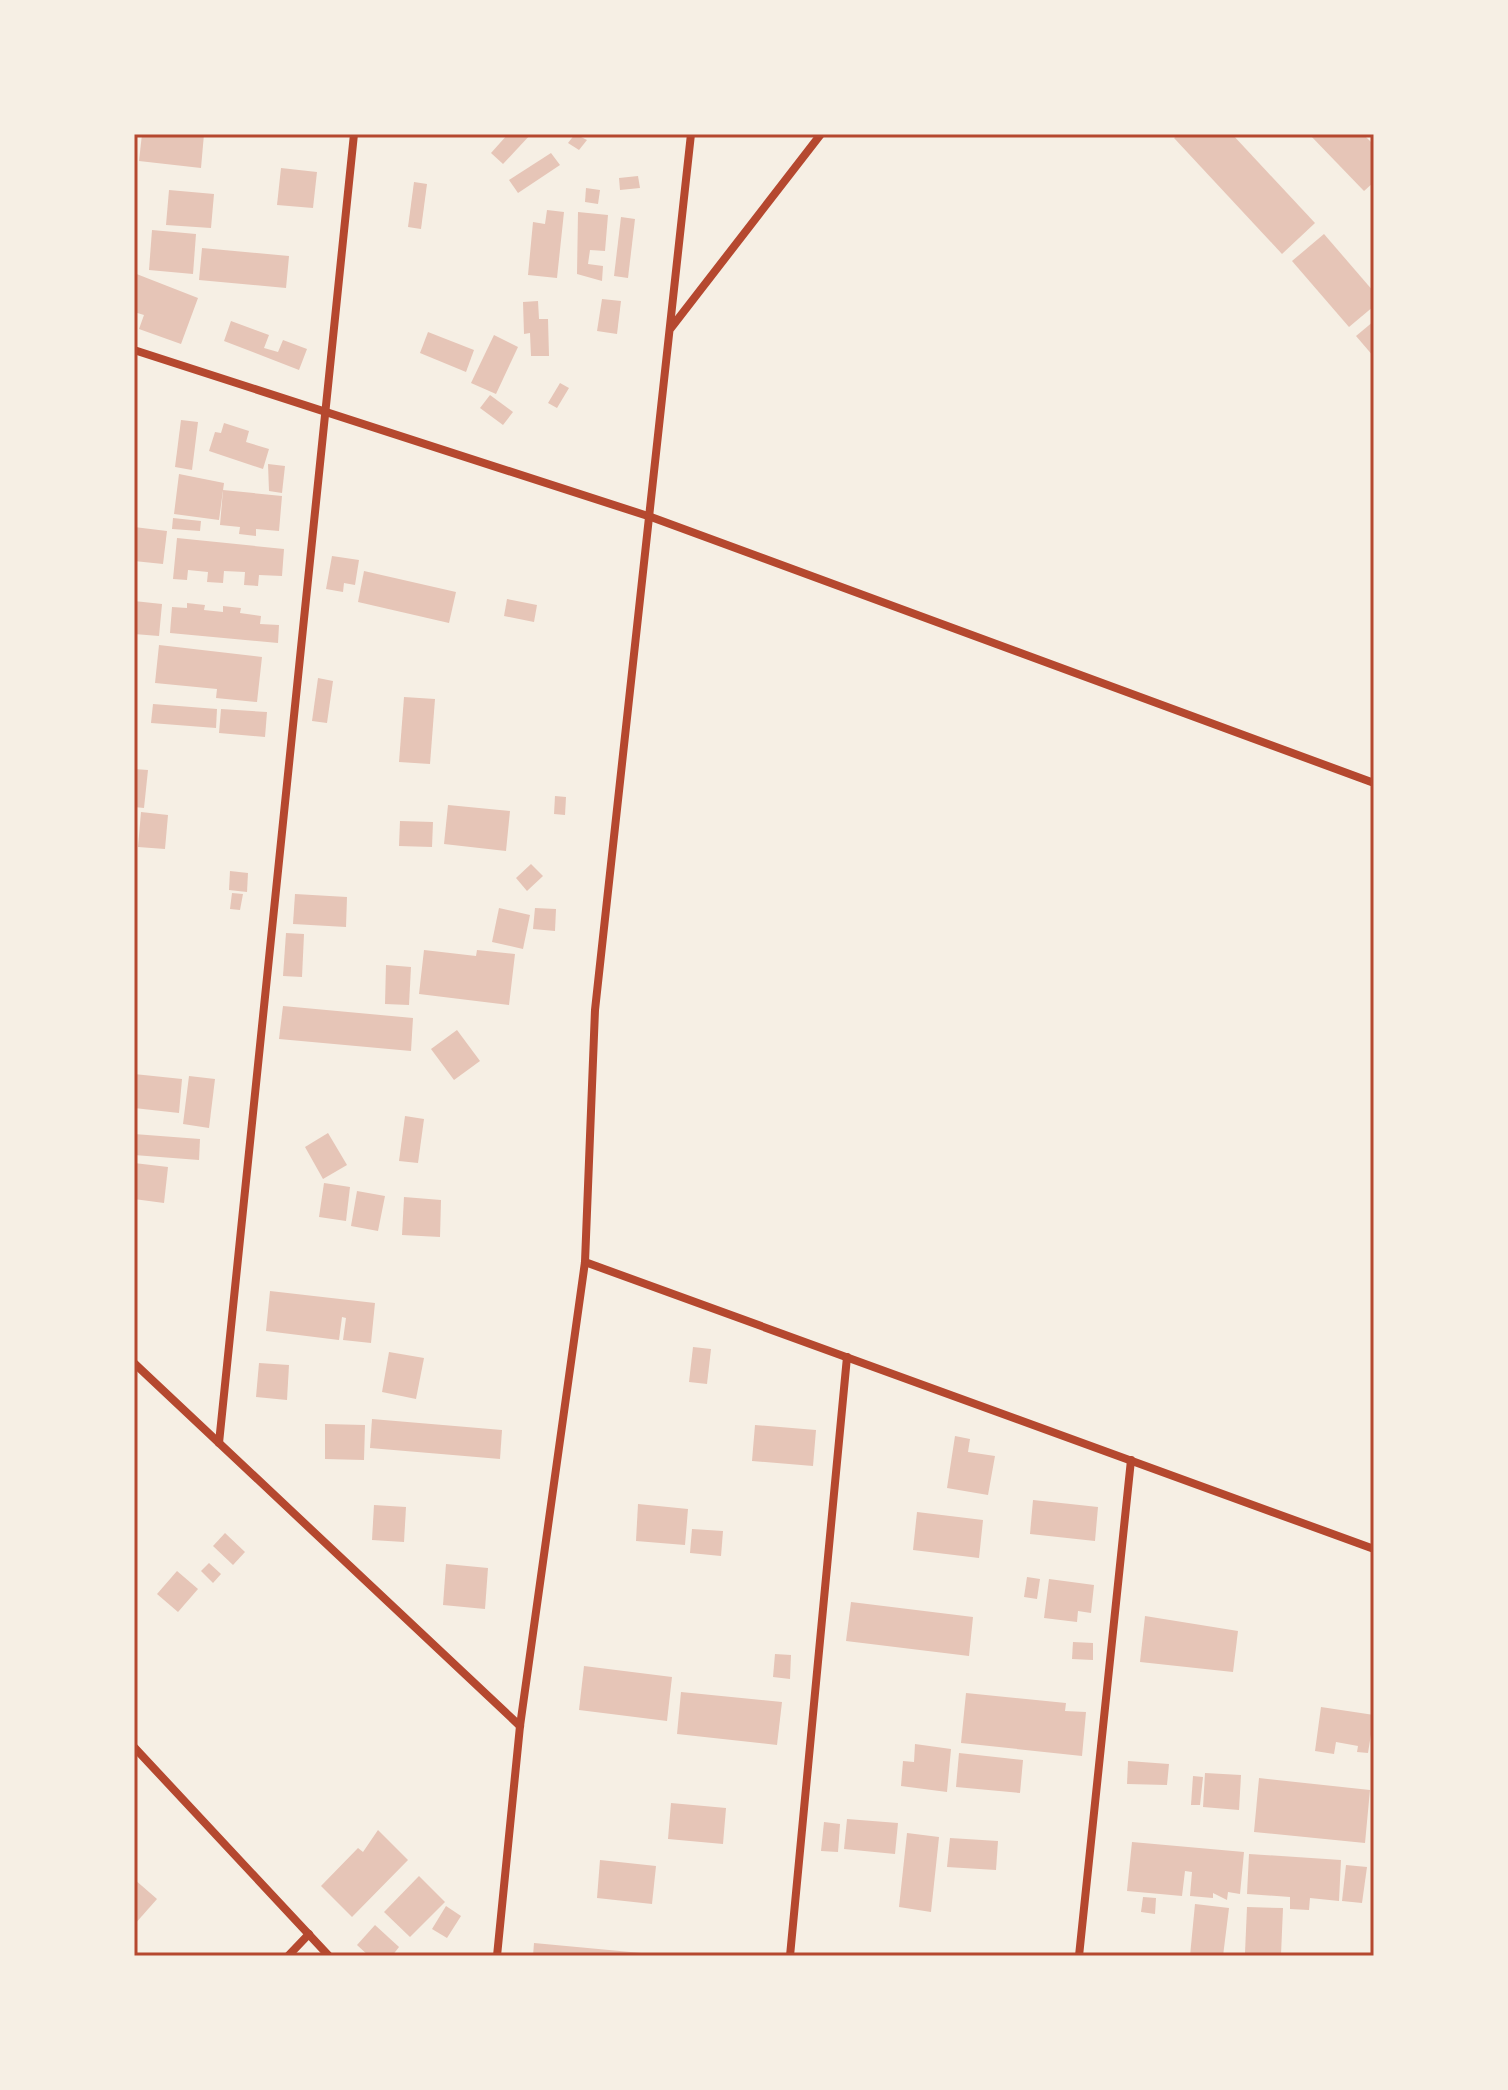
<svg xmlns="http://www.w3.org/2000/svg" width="1508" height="2090" font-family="'Work Sans',sans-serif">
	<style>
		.building { fill: #e6c5b7 }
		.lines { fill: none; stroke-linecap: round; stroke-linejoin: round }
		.minor { stroke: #b5482f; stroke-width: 8 }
		.neatline { fill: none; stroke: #b5482f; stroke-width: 3 }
	</style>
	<rect width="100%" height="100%" fill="#f6efe4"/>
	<g class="building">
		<polygon points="142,134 204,134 201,168 139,161"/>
		<polygon points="508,134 531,134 503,164 491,153"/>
		<polygon points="575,134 587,140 579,150 568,143"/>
		<polygon points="1179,134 1232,134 1315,223 1282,254 1174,138"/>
		<polygon points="1309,134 1363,134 1374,145 1374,182 1364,191"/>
		<polygon points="551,153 560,165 518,193 509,180"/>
		<polygon points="281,168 317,172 313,208 277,205"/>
		<polygon points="638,176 640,188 620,190 619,178"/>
		<polygon points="414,182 427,184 421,229 408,227"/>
		<polygon points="586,188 600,190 598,204 585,202"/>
		<polygon points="169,190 214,194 211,228 166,225"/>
		<polygon points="547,210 564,212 557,278 528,275 533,222 545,224"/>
		<polygon points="578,212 608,215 605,251 590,250 588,264 603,266 602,281 577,274"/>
		<polygon points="621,217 635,219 628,278 614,276"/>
		<polygon points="152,230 196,234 193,274 149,270"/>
		<polygon points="1324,234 1374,292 1374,306 1349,327 1292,261"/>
		<polygon points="202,248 289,256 286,288 199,280"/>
		<polygon points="134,273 198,298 181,344 139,329 144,315 134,312"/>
		<polygon points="602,299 621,301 617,334 597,331"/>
		<polygon points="538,301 539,319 548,319 549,356 531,356 530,333 524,334 523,302"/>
		<polygon points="231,321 269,335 264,348 278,352 283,340 307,349 299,370 224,341"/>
		<polygon points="1374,321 1374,357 1356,336"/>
		<polygon points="428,332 474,350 466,372 420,353"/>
		<polygon points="494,335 518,347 496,394 471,383"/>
		<polygon points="560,383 569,388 557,408 548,403"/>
		<polygon points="490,395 513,412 503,425 480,408"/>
		<polygon points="181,420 198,422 192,470 175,467"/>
		<polygon points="224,423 249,431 246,442 269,449 263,469 209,451 215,432 221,433"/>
		<polygon points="268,464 285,466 282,493 269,491"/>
		<polygon points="179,474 224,483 219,520 174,514"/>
		<polygon points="223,490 282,496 279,531 256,529 256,536 239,534 240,527 220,525"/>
		<polygon points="173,518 201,521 200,531 172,529"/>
		<polygon points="134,527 167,531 163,564 134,561"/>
		<polygon points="177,538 284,549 282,576 259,575 258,586 244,585 245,572 224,571 223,583 207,582 208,572 188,570 187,580 173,579"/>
		<polygon points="332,556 359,560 355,585 344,583 343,592 326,589"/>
		<polygon points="364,571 456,592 449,623 358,602"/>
		<polygon points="507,599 537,605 534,622 504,616"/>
		<polygon points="134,601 162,604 159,636 134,634"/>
		<polygon points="187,603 205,605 204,610 223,612 223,606 241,608 240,613 261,616 260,624 279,625 278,643 170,633 172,607 187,608"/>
		<polygon points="159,645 262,657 257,702 216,698 217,689 155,683"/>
		<polygon points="318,678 333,681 327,723 312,721"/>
		<polygon points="404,697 435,699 430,764 399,762"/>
		<polygon points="153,704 217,709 216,728 151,723"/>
		<polygon points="221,709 267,712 265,737 219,733"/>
		<polygon points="134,769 148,770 144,808 134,807"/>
		<polygon points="555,796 566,797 565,815 554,814"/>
		<polygon points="448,805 510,811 506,851 444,844"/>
		<polygon points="141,812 168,815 165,849 138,847"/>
		<polygon points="400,821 433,822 432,847 399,846"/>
		<polygon points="531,864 543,876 527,891 516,878"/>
		<polygon points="230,871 248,873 247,892 229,890"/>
		<polygon points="232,893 243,894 240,910 230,909"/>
		<polygon points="295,894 347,897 346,927 293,924"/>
		<polygon points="499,908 530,915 523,949 492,942"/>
		<polygon points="535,908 556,909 555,931 533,929"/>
		<polygon points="286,933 304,934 302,977 283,976"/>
		<polygon points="424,950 476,956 477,950 515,954 509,1005 419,994"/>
		<polygon points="386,965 411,967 409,1005 385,1004"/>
		<polygon points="283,1006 413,1018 411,1051 279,1039"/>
		<polygon points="457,1030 480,1061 454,1080 431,1049"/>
		<polygon points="134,1074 182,1079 179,1113 134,1108"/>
		<polygon points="189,1076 215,1079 209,1128 183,1124"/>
		<polygon points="405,1116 424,1119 418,1163 399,1161"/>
		<polygon points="328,1133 347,1165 323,1179 305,1147"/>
		<polygon points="134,1134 200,1139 199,1160 134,1155"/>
		<polygon points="134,1163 168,1167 164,1203 134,1199"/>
		<polygon points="324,1183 350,1187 346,1221 319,1217"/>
		<polygon points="357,1191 385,1196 378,1231 351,1226"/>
		<polygon points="404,1197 441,1200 440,1237 402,1235"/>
		<polygon points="270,1291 375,1303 371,1343 343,1340 346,1318 342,1317 339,1340 266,1331"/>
		<polygon points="693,1347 711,1349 707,1384 689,1382"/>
		<polygon points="389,1352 424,1358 416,1399 382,1392"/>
		<polygon points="259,1363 289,1365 287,1400 256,1397"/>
		<polygon points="372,1419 502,1430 500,1459 370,1448"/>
		<polygon points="325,1424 365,1425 364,1460 325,1459"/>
		<polygon points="755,1425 816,1430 813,1466 752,1461"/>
		<polygon points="955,1436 970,1439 968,1452 995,1456 988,1495 947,1488"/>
		<polygon points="1033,1500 1098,1507 1095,1541 1030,1534"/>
		<polygon points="638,1504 688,1509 685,1545 636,1541"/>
		<polygon points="374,1505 406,1507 404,1542 372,1540"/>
		<polygon points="917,1512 983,1520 979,1558 913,1550"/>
		<polygon points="692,1529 723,1531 721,1556 690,1553"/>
		<polygon points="225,1533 245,1552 233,1565 213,1546"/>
		<polygon points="209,1563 221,1574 213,1583 201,1571"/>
		<polygon points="446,1564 488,1568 485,1609 443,1605"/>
		<polygon points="177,1571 198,1589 178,1612 157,1594"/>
		<polygon points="1027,1577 1040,1579 1037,1599 1024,1597"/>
		<polygon points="1049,1579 1094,1585 1091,1613 1078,1611 1077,1622 1044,1618"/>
		<polygon points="851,1602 973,1617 969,1656 846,1641"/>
		<polygon points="1145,1616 1238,1631 1233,1672 1140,1662"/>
		<polygon points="1073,1642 1093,1643 1093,1660 1072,1659"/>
		<polygon points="775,1654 791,1655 790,1679 773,1677"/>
		<polygon points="584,1666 672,1677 667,1721 579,1710"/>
		<polygon points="681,1692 782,1702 777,1745 677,1734"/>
		<polygon points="966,1693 1066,1703 1065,1711 1086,1712 1082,1756 961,1743"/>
		<polygon points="1321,1707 1374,1715 1368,1753 1357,1752 1358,1746 1336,1742 1334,1754 1315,1751"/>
		<polygon points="915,1744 951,1749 947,1792 901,1786 903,1761 914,1762"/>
		<polygon points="959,1753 1023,1760 1020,1793 956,1787"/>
		<polygon points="1128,1761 1169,1764 1167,1785 1127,1784"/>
		<polygon points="1205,1773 1241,1775 1239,1810 1203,1807"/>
		<polygon points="1193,1776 1203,1777 1200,1805 1191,1805"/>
		<polygon points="1259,1778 1370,1790 1365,1843 1254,1832"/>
		<polygon points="671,1803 726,1808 723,1844 668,1839"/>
		<polygon points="847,1819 898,1823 895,1854 844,1849"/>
		<polygon points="824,1822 840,1824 838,1852 821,1851"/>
		<polygon points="378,1830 408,1860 352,1917 321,1886 358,1848 363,1852"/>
		<polygon points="907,1833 939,1837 931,1912 899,1907"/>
		<polygon points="950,1838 998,1841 996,1870 947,1867"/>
		<polygon points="1132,1842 1244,1852 1240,1894 1228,1892 1227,1900 1213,1893 1213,1898 1190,1896 1192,1872 1185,1871 1182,1896 1127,1891"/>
		<polygon points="1249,1854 1341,1860 1339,1901 1310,1898 1309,1910 1290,1909 1290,1897 1247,1894"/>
		<polygon points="600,1860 656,1866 652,1904 597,1898"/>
		<polygon points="1346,1865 1367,1867 1362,1903 1342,1901"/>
		<polygon points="419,1876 445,1902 410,1937 384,1912"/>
		<polygon points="134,1879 157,1899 134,1925"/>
		<polygon points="1143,1897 1156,1898 1155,1914 1141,1912"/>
		<polygon points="1195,1904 1229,1908 1223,1956 1190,1956"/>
		<polygon points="446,1906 461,1916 447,1938 432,1929"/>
		<polygon points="1247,1907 1283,1908 1281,1955 1245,1953"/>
		<polygon points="375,1925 399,1947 392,1956 369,1956 357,1945"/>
		<polygon points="534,1943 652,1954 652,1956 533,1956"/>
	</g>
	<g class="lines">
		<g class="minor">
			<polyline points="671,328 821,134"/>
			<polyline points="134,350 651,517 1374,783"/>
			<polyline points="585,1262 1374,1549"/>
			<polyline points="134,1363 520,1726"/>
			<polyline points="219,1443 354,134"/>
			<polyline points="134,1747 329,1956"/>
			<polyline points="288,1956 309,1934"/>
			<polyline points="497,1956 520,1726 585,1262 595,1010 691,134"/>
			<polyline points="790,1956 847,1357"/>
			<polyline points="1079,1956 1131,1460"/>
		</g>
	</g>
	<rect width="1508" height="2090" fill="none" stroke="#f6efe4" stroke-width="272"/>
	<rect x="136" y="136" width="1236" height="1818" class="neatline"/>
</svg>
